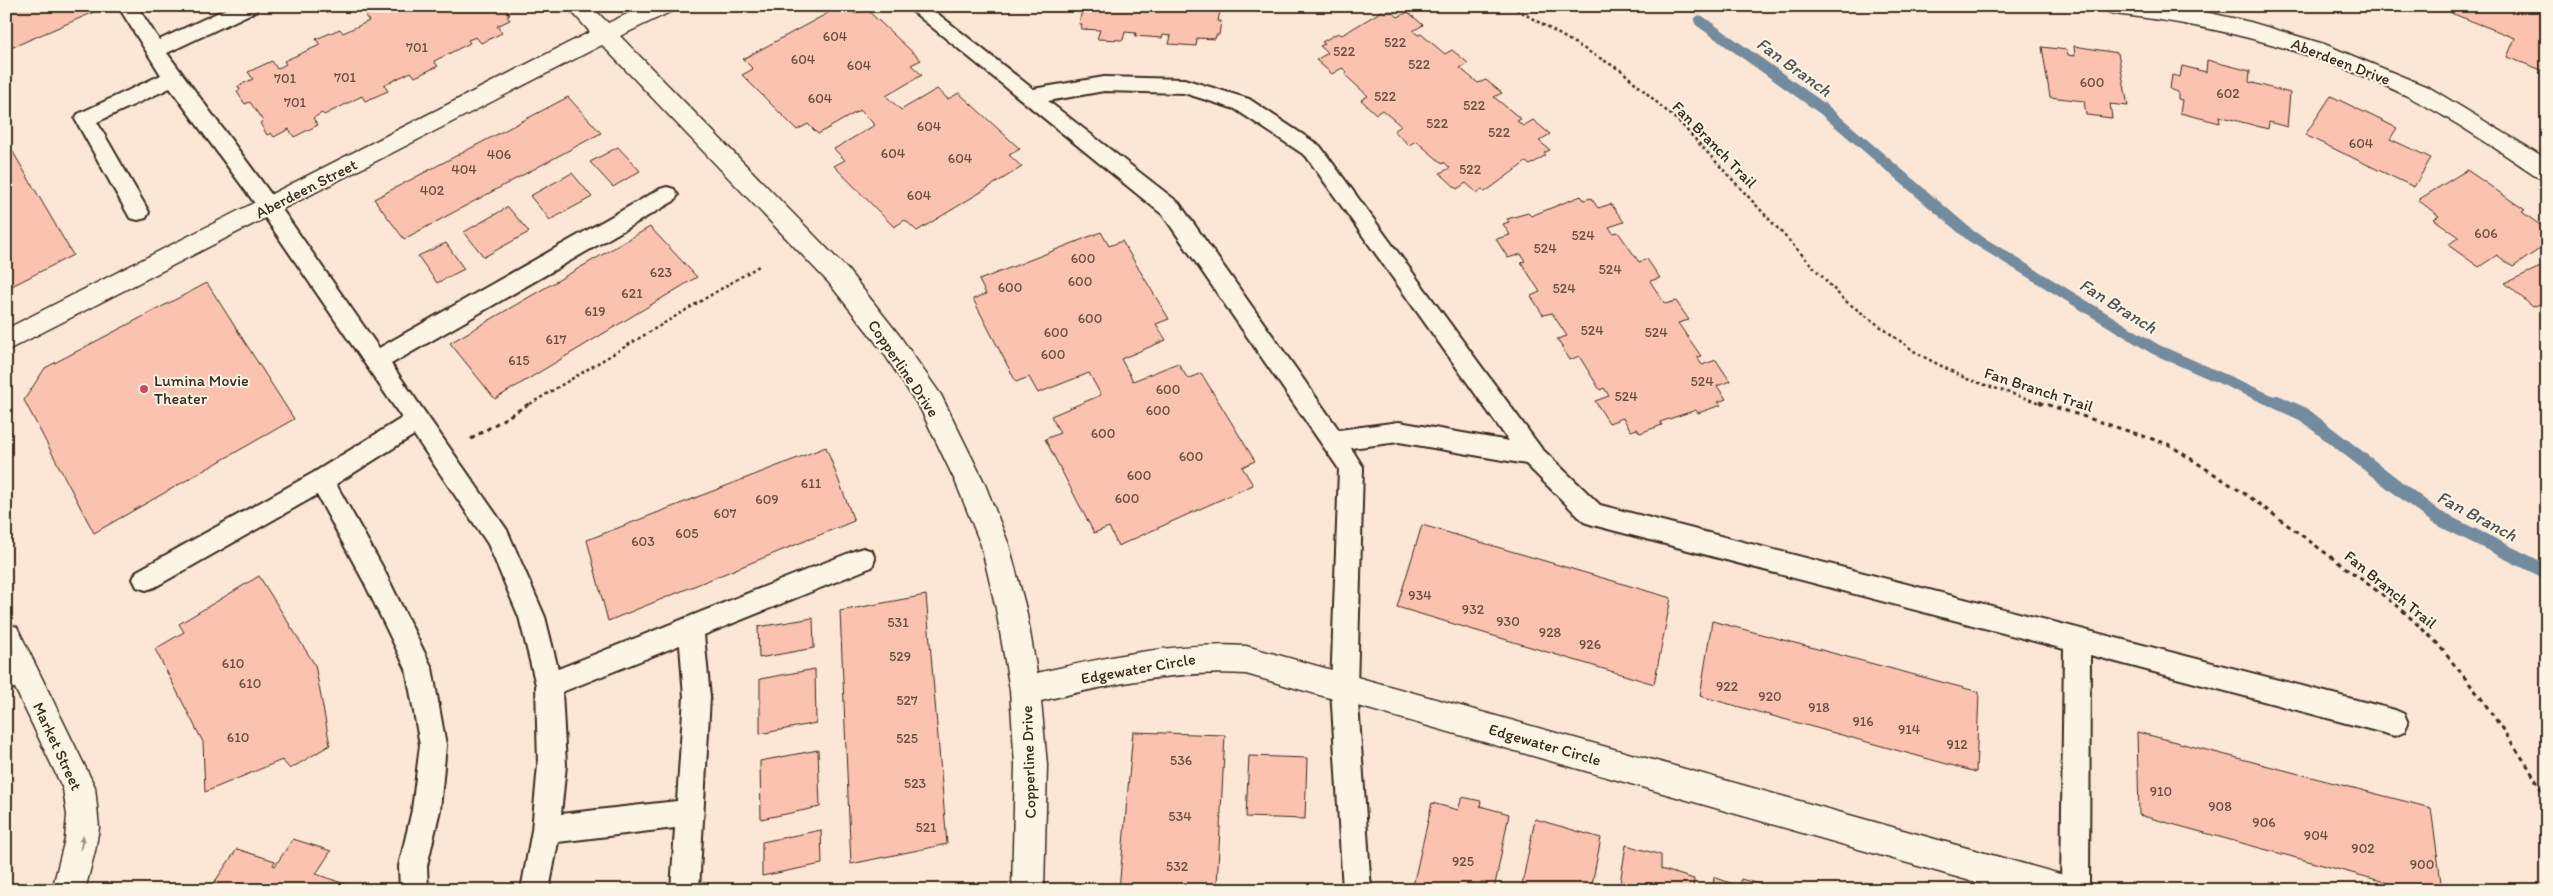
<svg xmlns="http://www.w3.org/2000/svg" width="2553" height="896" font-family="Itim,sans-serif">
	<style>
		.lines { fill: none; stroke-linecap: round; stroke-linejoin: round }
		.stream-far1 { stroke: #728b9f; stroke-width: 11 }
		.stream { stroke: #728b9f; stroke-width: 14 }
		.building { fill: #fbc2b0; stroke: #3b2a1e }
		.service-casing { stroke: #3b2a1e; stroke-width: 4 }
		.minor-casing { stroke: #3b2a1e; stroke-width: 3 }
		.path-far1 { stroke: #3b2a1e; stroke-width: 2.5; stroke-dasharray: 3 3; stroke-linecap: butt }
		.path { stroke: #3b2a1e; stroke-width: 3; stroke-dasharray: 4.5 4.5; stroke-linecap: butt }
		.service { fill: #fcf5e5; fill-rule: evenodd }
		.minor { fill: #fcf5e5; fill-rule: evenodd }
		.oneway { fill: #9c9082 }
		.poi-dot { fill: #d1495b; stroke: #fcf5e5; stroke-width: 2 }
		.labels { text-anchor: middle; stroke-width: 4; stroke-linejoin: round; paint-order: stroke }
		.number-label { font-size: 14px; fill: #6b5042 }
		.street-label { font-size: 16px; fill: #3b2a1e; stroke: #fcf5e5 }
		.poi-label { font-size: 16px; fill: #3b2a1e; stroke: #fcf5e5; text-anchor: start }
		.water-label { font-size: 18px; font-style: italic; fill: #525254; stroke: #fcf5e5 }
	</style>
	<rect width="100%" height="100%" fill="#fce6d5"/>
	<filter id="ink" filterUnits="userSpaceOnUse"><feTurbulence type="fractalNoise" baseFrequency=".02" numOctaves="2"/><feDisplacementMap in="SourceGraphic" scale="10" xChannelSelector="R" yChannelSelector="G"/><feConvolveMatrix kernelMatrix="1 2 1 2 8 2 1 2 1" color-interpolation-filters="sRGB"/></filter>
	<g filter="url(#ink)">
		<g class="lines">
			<polyline class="stream-far1" points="1700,21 1823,109 1971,236 2155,349 2279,404"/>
			<polyline class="stream" points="2277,402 2303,414 2436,517 2547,572"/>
		</g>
		<g class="building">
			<polygon points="6,6 90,6 94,12 6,50"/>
			<polygon points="388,6 391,10 400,6 503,6 510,15 507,16 510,20 497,26 502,33 481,43 476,37 468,40 470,43 434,61 438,66 415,77 411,72 384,85 388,91 365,101 362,96 324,115 322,113 313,118 318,125 294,137 289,129 274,137 271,133 267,135 260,123 263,121 250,102 245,104 237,92 240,90 238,86 253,79 248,72 272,61 277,69 286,64 284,61 320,45 316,39 340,29 343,33 369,21 365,16"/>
			<polygon points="841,6 846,6 855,14 865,8 921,60 911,65 922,75 886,96 901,110 937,89 948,99 959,93 1020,149 1009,155 1022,167 917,231 905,220 894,227 834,166 845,160 834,149 875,125 860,110 818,134 808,124 797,130 742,75 753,69 743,59"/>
			<polygon points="1087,6 1221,6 1218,21 1221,21 1219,35 1216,35 1215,39 1197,38 1196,46 1169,44 1171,36 1163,35 1162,38 1135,36 1136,33 1125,32 1123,40 1097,39 1100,30 1081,29 1082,24 1079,24 1082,10 1086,10"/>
			<polygon points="2454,6 2517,6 2547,10 2547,72 2507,57 2515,38 2451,13"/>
			<polygon points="1390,10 1398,17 1408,12 1423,25 1413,31 1418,35 1421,34 1445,54 1452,50 1468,63 1460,68 1478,83 1486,80 1502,93 1494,97 1521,119 1517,121 1523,126 1533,120 1550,134 1539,141 1550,150 1544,153 1546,155 1530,165 1526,162 1485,192 1482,189 1477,193 1466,183 1457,189 1440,173 1450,168 1444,162 1443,164 1416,141 1409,145 1394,131 1401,126 1382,110 1376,114 1361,100 1368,96 1344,74 1347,72 1342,68 1332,74 1316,60 1328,53 1320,46 1325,44 1322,42 1338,33 1342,35 1382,11 1385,13"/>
			<polygon points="2074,46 2118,53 2128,106 2110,104 2112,118 2086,115 2084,101 2050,97 2042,47 2067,50 2068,55 2075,56"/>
			<polygon points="2207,60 2250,71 2249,82 2290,93 2287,127 2269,122 2268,129 2219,116 2220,123 2180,113 2182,100 2178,99 2178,92 2170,89 2172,75 2180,77 2182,66 2206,72"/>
			<polygon points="2331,96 2397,128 2390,139 2431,158 2414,187 2305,135"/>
			<polygon points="568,97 601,133 404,239 374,199"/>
			<polygon points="6,140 73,255 6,289"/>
			<polygon points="618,147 640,171 613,187 590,162"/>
			<polygon points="2467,170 2525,210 2522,212 2547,230 2547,244 2513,267 2497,255 2479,267 2448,245 2459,237 2434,219 2439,216 2418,200"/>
			<polygon points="572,173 592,197 550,220 530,196"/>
			<polygon points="1581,196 1584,200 1591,198 1598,208 1611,204 1624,222 1609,227 1613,233 1618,232 1639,262 1647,259 1660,278 1650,281 1665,304 1676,301 1689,320 1678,323 1701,356 1697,357 1702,365 1716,360 1730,381 1717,386 1726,399 1718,402 1721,405 1698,413 1696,410 1660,422 1662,425 1640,433 1637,429 1631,431 1623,418 1609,423 1595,401 1609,396 1604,388 1600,390 1579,356 1570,360 1557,339 1567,336 1552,313 1543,315 1531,296 1540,292 1521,262 1525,261 1521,254 1508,258 1496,239 1510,235 1503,224 1509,222 1507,219 1528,213 1531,216"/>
			<polygon points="508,207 529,232 484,257 464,232"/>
			<polygon points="650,227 697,277 495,399 450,343"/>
			<polygon points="1101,232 1109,246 1122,241 1169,319 1156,324 1166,340 1121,359 1133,381 1178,363 1188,379 1201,373 1255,461 1242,467 1253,485 1118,546 1109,527 1094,533 1045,439 1060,433 1051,416 1101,395 1089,373 1038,393 1029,377 1016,382 973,299 986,294 979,280"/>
			<polygon points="446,243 464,269 437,283 418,256"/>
			<polygon points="2547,264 2547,301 2533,307 2505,283"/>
			<polygon points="207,283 294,419 94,533 24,400 45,368"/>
			<polygon points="826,447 854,521 608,621 587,540"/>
			<polygon points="1422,525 1671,598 1654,684 1397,607"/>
			<polygon points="259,576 315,665 330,745 290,769 282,760 205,792 203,742 155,649 184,632 179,624"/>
			<polygon points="926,595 947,844 851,864 840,611"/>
			<polygon points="813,618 814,648 759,658 758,627"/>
			<polygon points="1712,621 1979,692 1976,772 1700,696"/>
			<polygon points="815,669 816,723 760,734 760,679"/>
			<polygon points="1133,732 1225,735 1217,885 1244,886 1244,890 1119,890"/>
			<polygon points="2137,732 2431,808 2442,890 2414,890 2139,815"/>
			<polygon points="818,750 820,807 761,819 760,761"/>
			<polygon points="1249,756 1307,758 1305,819 1246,817"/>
			<polygon points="1462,797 1481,801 1480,806 1509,814 1494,890 1412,890 1432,803 1458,810"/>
			<polygon points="1535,819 1601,838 1591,890 1521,890"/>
			<polygon points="821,830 822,864 762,876 762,842"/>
			<polygon points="293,839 331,851 316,874 362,890 209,890 237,849 275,861 273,865 275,866"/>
			<polygon points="1626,845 1661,855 1661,869 1694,879 1693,890 1619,890"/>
			<polygon points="1714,877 1741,887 1741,879 1779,890 1713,890"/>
		</g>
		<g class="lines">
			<defs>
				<g id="service">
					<path d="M 118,6 L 137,6 L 159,40 L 232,6 L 258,6 L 256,11 L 167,53 L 276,201 L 379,348 L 660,189 L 667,187 L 674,189 L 678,195 L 674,201 L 391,364 L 507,530 L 545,617 L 558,669 L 854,551 L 863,548 L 872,551 L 875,559 L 872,567 L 704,635 L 710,697 L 699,890 L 671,890 L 675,828 L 558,842 L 549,890 L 521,890 L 532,830 L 538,765 L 536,685 L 519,617 L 488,544 L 414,435 L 336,484 L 382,566 L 432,668 L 446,745 L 440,810 L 427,866 L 428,890 L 400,890 L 399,866 L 412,810 L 420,745 L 406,669 L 364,582 L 317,495 L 155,587 L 146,590 L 137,587 L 133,579 L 137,571 L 313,473 L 402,418 L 262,213 L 170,88 L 97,122 L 149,212 L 146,218 L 138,220 L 130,218 L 75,119 L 78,114 L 161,75 ZM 680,645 L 684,697 L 677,801 L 561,814 L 566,765 L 562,692 Z"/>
					<path d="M 906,6 L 928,6 L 1033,89 L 1104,77 L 1184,79 L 1249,99 L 1320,146 L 1541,448 L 1600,505 L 2395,710 L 2404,714 L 2408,723 L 2404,732 L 2395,736 L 2090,655 L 2089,890 L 2061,890 L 2064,649 L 1593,525 L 1584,522 L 1526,464 L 1399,442 L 1351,448 L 1363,467 L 1357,688 L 1371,890 L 1343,890 L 1331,688 L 1339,469 L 1163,215 ZM 1104,91 L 1184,93 L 1235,109 L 1306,156 L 1509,441 L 1399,422 L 1339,430 L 1179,203 L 1048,101 Z"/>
					<polygon points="23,658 32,661 36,670 32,679 6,692 6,666"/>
				</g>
				<g id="minor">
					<path d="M 567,6 L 591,6 L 608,23 L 644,6 L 675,6 L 672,11 L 620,36 L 847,269 L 899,335 L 941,395 L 984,482 L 1009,545 L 1026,609 L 1037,673 C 1107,657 1174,642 1246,646 L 2060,874 L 2072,878 L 2076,890 L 2002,890 L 1246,674 C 1175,670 1109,685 1041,701 L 1047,765 L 1044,890 L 1012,890 L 1015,765 L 1010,690 L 996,609 L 981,545 L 956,483 L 921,410 L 881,349 L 829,283 L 602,45 L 6,351 L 6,329 L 590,32 Z"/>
					<path d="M 2103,6 L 2183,7 L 2250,22 L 2324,44 L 2430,88 L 2547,159 L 2547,180 L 2538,177 C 2497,149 2454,120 2409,97 C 2316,51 2217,25 2114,14 L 2106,11 Z"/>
					<polygon points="6,623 17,627 95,787 99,828 95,851 85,890 52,890 65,839 67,815 63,789 6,669"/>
				</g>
			</defs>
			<use href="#service" class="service-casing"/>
			<use href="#minor" class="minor-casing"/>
			<g class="path-far1">
				<polyline points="1511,6 1622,71 1681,124 1844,300 1918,354 1967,379 2043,404"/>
				<polyline points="530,404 759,266"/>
			</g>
			<g class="path">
				<polyline points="2039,402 2168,444 2251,498 2399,607 2437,643 2481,698 2527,765 2547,800"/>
				<polyline points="471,439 532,402"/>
			</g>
			<use href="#service" class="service"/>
			<use href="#minor" class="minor"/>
		</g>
		<defs><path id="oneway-solid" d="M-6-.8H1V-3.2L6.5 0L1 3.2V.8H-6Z" transform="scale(1.25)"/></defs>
		<use class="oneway" href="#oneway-solid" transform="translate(82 843) rotate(-78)"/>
	</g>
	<circle class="poi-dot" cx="144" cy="389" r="5"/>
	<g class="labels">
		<g class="number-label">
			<text x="835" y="41">604</text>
			<text x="1395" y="47">522</text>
			<text x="417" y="52">701</text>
			<text x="1344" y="56">522</text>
			<text x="803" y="64">604</text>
			<text x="1419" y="69">522</text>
			<text x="859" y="70">604</text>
			<text x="345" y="82">701</text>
			<text x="285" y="83">701</text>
			<text x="2092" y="87">600</text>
			<text x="2228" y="98">602</text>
			<text x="1385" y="101">522</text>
			<text x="820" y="103">604</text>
			<text x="295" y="107">701</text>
			<text x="1474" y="110">522</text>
			<text x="1437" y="128">522</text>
			<text x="929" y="131">604</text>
			<text x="1499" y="137">522</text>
			<text x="2361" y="148">604</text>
			<text x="893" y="158">604</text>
			<text x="499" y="159">406</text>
			<text x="960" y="163">604</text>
			<text x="464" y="174">404</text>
			<text x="1470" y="174">522</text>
			<text x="432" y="195">402</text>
			<text x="919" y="200">604</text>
			<text x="2486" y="238">606</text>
			<text x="1583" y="240">524</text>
			<text x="1545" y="253">524</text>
			<text x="1083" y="263">600</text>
			<text x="1610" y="274">524</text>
			<text x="661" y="277">623</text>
			<text x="1080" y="286">600</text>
			<text x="1010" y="292">600</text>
			<text x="1564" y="293">524</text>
			<text x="632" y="298">621</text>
			<text x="595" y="316">619</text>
			<text x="1090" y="323">600</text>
			<text x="1592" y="335">524</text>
			<text x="1056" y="337">600</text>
			<text x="1656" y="337">524</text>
			<text x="556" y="344">617</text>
			<text x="1053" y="359">600</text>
			<text x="519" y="365">615</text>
			<text x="1702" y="386">524</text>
			<text x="1168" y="394">600</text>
			<text x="1626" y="401">524</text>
			<text x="1158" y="415">600</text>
			<text x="1103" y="438">600</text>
			<text x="1191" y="461">600</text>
			<text x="1139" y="480">600</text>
			<text x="811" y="488">611</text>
			<text x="1127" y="503">600</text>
			<text x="767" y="504">609</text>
			<text x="725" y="518">607</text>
			<text x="687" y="538">605</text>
			<text x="643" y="546">603</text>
			<text x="1420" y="600">934</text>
			<text x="1473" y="614">932</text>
			<text x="1508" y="626">930</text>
			<text x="898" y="627">531</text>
			<text x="1550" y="637">928</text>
			<text x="1590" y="649">926</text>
			<text x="900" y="661">529</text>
			<text x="233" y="668">610</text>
			<text x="250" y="688">610</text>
			<text x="1727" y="691">922</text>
			<text x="1770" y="701">920</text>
			<text x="907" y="705">527</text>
			<text x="1819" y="712">918</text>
			<text x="1863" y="726">916</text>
			<text x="1909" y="734">914</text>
			<text x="238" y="742">610</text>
			<text x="907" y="743">525</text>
			<text x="1957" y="749">912</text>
			<text x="1181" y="765">536</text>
			<text x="915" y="788">523</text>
			<text x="2161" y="796">910</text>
			<text x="2220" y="811">908</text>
			<text x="1180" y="821">534</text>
			<text x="2264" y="827">906</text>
			<text x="926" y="832">521</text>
			<text x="2316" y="840">904</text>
			<text x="2363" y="853">902</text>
			<text x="1463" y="866">925</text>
			<text x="2422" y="869">900</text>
			<text x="1177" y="871">532</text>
		</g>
		<g class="street-label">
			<text transform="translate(2341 61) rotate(21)" y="6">Aberdeen Drive</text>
			<text transform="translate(1715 144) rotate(46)" y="6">Fan Branch Trail</text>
			<text transform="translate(306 188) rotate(-27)" y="6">Aberdeen Street</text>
			<text transform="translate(904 368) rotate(56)" y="6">Copperline Drive</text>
			<text transform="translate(2039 389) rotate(18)" y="6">Fan Branch Trail</text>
			<text transform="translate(2391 589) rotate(39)" y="6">Fan Branch Trail</text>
			<text transform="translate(1138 668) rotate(-10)" y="6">Edgewater Circle</text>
			<text transform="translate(1545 744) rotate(16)" y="6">Edgewater Circle</text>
			<text transform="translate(58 746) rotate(65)" y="6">Market Street</text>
			<text transform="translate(1028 762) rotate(-92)" y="6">Copperline Drive</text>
		</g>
		<g class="poi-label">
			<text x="154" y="386">Lumina Movie<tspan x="154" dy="18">Theater</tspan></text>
		</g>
		<g class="water-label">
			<text transform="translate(1794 67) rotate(36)" y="6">Fan Branch</text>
			<text transform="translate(2118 306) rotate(32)" y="6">Fan Branch</text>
			<text transform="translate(2477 516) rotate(28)" y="6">Fan Branch</text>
		</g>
	</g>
	<rect width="2553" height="896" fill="none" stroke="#fcf5e5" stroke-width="25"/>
	<rect x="12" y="12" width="2528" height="871" fill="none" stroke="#3b2a1e" stroke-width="2" filter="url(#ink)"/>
</svg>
